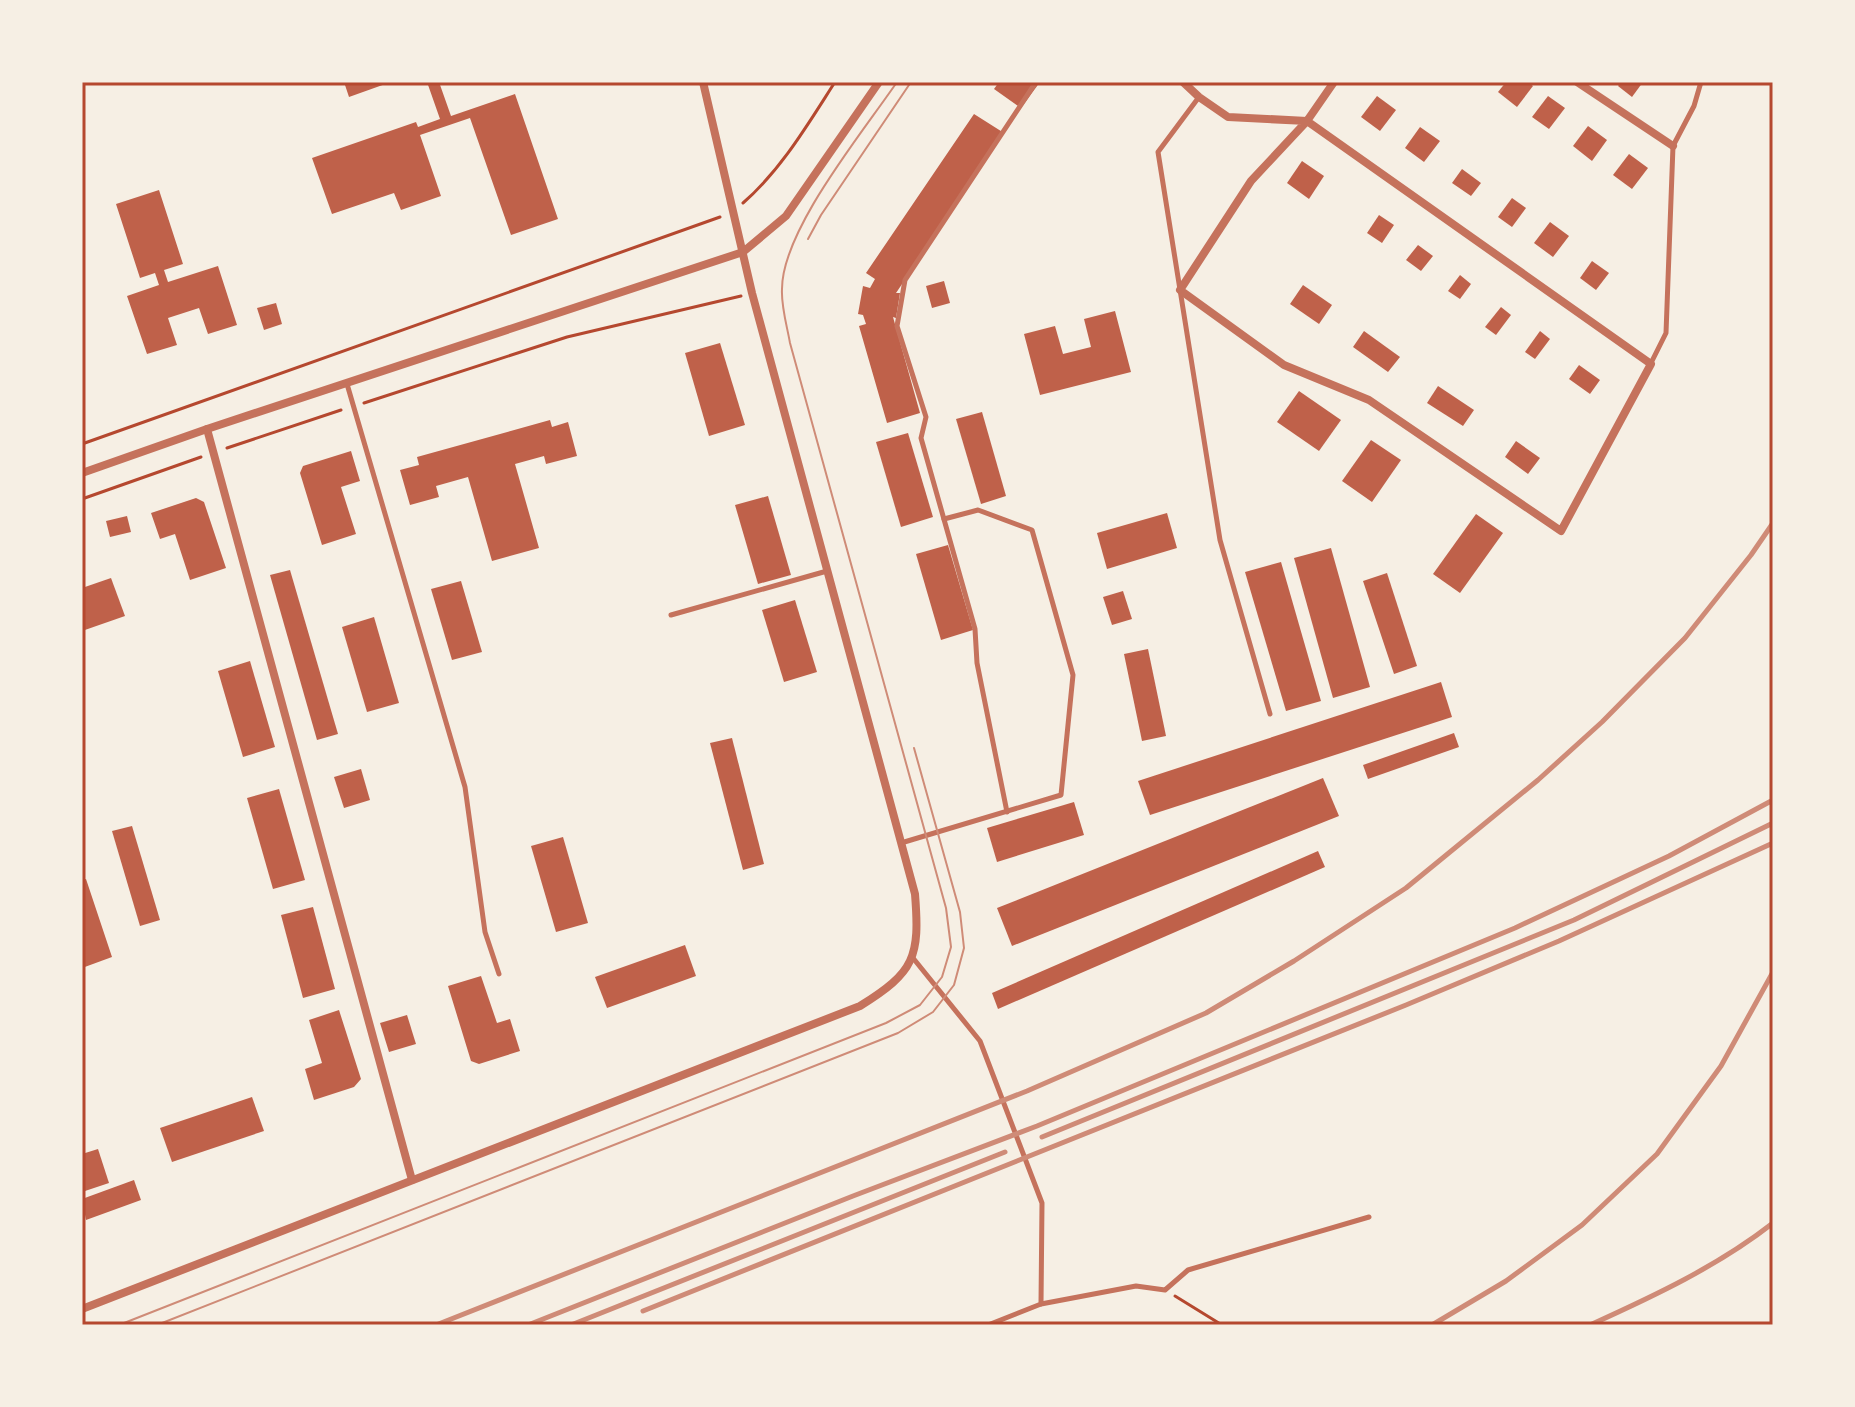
<svg xmlns="http://www.w3.org/2000/svg" width="1855" height="1407" font-family="Roboto,sans-serif">
	<style>
		.building { fill: #bf614a }
		.lines { fill: none; stroke-linecap: round; stroke-linejoin: round }
		.path { stroke: #b5482f; stroke-width: 3 }
		.service { stroke: #c5725c; stroke-width: 5 }
		.minor { stroke: #c5725c; stroke-width: 8 }
		.tram { stroke: #cf8b77; stroke-width: 2 }
		.rail { stroke: #cf8b77; stroke-width: 5 }
		.neatline { fill: none; stroke: #b5482f; stroke-width: 3 }
	</style>
	<rect width="100%" height="100%" fill="#f6efe4"/>
	<g class="building">
		<polygon points="344,82 391,82 349,97"/>
		<polygon points="427,82 439,82 451,116 515,94 558,219 511,235 470,118 420,135 441,196 401,210 394,193 332,214 312,158 416,122 418,127 440,119"/>
		<polygon points="999,82 1040,82 1021,108 994,89"/>
		<polygon points="1506,82 1528,82 1533,86 1517,107 1498,92"/>
		<polygon points="1621,82 1643,82 1632,97 1618,86"/>
		<polygon points="1377,96 1396,110 1380,131 1361,117"/>
		<polygon points="1548,96 1565,108 1549,129 1532,117"/>
		<polygon points="974,114 1004,133 896,293 900,293 896,318 893,317 920,413 887,423 859,326 866,324 863,315 858,314 863,286 870,288 875,279 866,273"/>
		<polygon points="1588,126 1607,140 1592,161 1573,146"/>
		<polygon points="1420,127 1440,141 1424,162 1405,148"/>
		<polygon points="1629,154 1648,168 1632,189 1613,175"/>
		<polygon points="1302,161 1324,176 1309,199 1287,183"/>
		<polygon points="1462,169 1481,183 1471,196 1452,183"/>
		<polygon points="159,190 183,264 164,270 168,282 218,266 237,325 208,334 199,308 168,318 177,345 147,354 127,296 159,285 155,273 140,278 116,204"/>
		<polygon points="1512,198 1526,208 1512,227 1498,217"/>
		<polygon points="1379,215 1394,225 1382,243 1367,233"/>
		<polygon points="1550,222 1569,236 1553,257 1534,243"/>
		<polygon points="1418,245 1433,256 1421,271 1406,260"/>
		<polygon points="1592,261 1609,273 1596,290 1580,278"/>
		<polygon points="1460,275 1471,284 1460,299 1448,291"/>
		<polygon points="944,281 950,303 932,308 926,286"/>
		<polygon points="1303,285 1332,305 1319,324 1290,304"/>
		<polygon points="276,303 282,324 264,330 257,308"/>
		<polygon points="1501,307 1511,315 1496,335 1485,327"/>
		<polygon points="1115,311 1131,372 1040,395 1024,334 1055,326 1063,354 1091,347 1084,319"/>
		<polygon points="1364,331 1400,357 1388,372 1353,347"/>
		<polygon points="1540,331 1550,339 1535,359 1525,352"/>
		<polygon points="720,343 745,425 709,436 685,353"/>
		<polygon points="1579,365 1600,380 1590,394 1569,379"/>
		<polygon points="1438,386 1474,410 1463,426 1427,403"/>
		<polygon points="1299,391 1341,420 1319,451 1277,422"/>
		<polygon points="982,412 1006,496 981,504 956,419"/>
		<polygon points="550,420 552,427 568,422 577,456 546,464 544,456 515,464 539,548 492,561 468,477 436,486 439,497 410,505 400,470 419,465 417,457"/>
		<polygon points="908,433 933,517 901,527 876,442"/>
		<polygon points="1371,440 1401,460 1372,502 1342,481"/>
		<polygon points="1516,441 1540,458 1528,474 1505,457"/>
		<polygon points="351,451 360,481 341,487 356,534 322,545 300,473 303,466"/>
		<polygon points="768,496 791,575 758,584 735,505"/>
		<polygon points="196,498 204,502 226,568 190,580 175,534 160,539 151,513"/>
		<polygon points="1167,513 1177,548 1107,569 1097,533"/>
		<polygon points="1476,514 1503,533 1460,593 1433,574"/>
		<polygon points="127,516 131,532 110,537 106,521"/>
		<polygon points="948,545 973,630 941,640 916,554"/>
		<polygon points="1331,548 1370,687 1333,698 1294,558"/>
		<polygon points="1281,562 1321,701 1286,711 1245,572"/>
		<polygon points="290,570 338,734 317,740 270,575"/>
		<polygon points="1387,573 1417,666 1394,674 1363,581"/>
		<polygon points="111,578 125,616 82,631 82,588"/>
		<polygon points="461,581 482,652 452,660 431,589"/>
		<polygon points="1123,591 1132,619 1112,625 1103,597"/>
		<polygon points="795,600 817,672 784,682 762,610"/>
		<polygon points="374,617 399,703 367,712 342,627"/>
		<polygon points="1148,649 1166,736 1142,741 1124,654"/>
		<polygon points="250,661 275,747 243,757 218,671"/>
		<polygon points="1441,682 1452,717 1150,815 1138,781"/>
		<polygon points="1454,733 1459,747 1368,779 1363,765"/>
		<polygon points="732,738 764,864 743,870 710,743"/>
		<polygon points="361,769 370,800 344,808 334,777"/>
		<polygon points="1323,778 1339,816 1012,946 997,908"/>
		<polygon points="279,789 305,880 273,889 247,798"/>
		<polygon points="1074,802 1084,835 997,862 987,828"/>
		<polygon points="132,826 160,920 140,926 112,831"/>
		<polygon points="563,837 588,923 556,932 531,846"/>
		<polygon points="1318,851 1325,867 998,1009 992,993"/>
		<polygon points="86,879 112,957 82,968 82,880"/>
		<polygon points="313,907 335,989 303,998 281,915"/>
		<polygon points="685,945 696,976 607,1008 595,977"/>
		<polygon points="481,976 497,1023 510,1019 520,1051 479,1064 471,1061 448,986"/>
		<polygon points="339,1010 361,1079 354,1087 314,1100 305,1069 322,1063 309,1020"/>
		<polygon points="407,1015 416,1044 389,1052 380,1023"/>
		<polygon points="252,1097 264,1131 172,1162 160,1128"/>
		<polygon points="98,1149 109,1183 82,1192 82,1154"/>
		<polygon points="134,1180 141,1200 86,1220 82,1199"/>
	</g>
	<g class="lines">
		<g class="path">
			<path d="M 743,203 C 781,170 808,124 835,82"/>
			<polyline points="364,403 567,337 741,296"/>
			<polyline points="82,444 720,217"/>
			<polyline points="227,448 341,410"/>
			<polyline points="82,499 201,457"/>
			<polyline points="1175,1296 1222,1325"/>
		</g>
		<g class="service">
			<polyline points="1199,97 1158,152 1220,540 1270,714"/>
			<polyline points="1651,363 1666,333 1673,146 1694,106 1701,82"/>
			<polyline points="347,384 465,787 485,932 499,974"/>
			<polyline points="671,615 827,571"/>
			<polyline points="1007,812 977,663 975,629 921,438 926,417 897,326 905,280 1036,82"/>
			<polyline points="901,843 1061,795 1073,675 1032,530 978,510 944,519"/>
			<polyline points="913,958 980,1041 1042,1203 1041,1304 988,1325"/>
			<polyline points="1041,1304 1136,1286 1165,1290 1188,1270 1369,1217"/>
		</g>
		<g class="minor">
			<polyline points="1183,82 1199,97 1228,117 1307,121 1651,364 1561,531 1369,400 1284,365 1180,290 1251,181 1307,121 1334,82"/>
			<polyline points="1577,82 1673,146"/>
			<polyline points="207,429 412,1180"/>
			<polyline points="82,473 207,429 743,252 786,216 879,82"/>
			<path d="M 82,1309 L 860,1006 C 915,972 920,957 915,894 L 752,293 L 703,82"/>
		</g>
		<g class="tram">
			<polyline points="808,239 821,215 911,82"/>
			<path d="M 119,1325 L 886,1023 L 920,1005 L 942,977 L 951,947 L 946,908 L 790,343 C 787,326 781,306 782,289 C 782,230 863,132 897,82"/>
			<polyline points="157,1325 898,1033 933,1012 954,985 964,948 960,912 914,748"/>
		</g>
		<g class="rail">
			<polyline points="1042,1137 1574,920 1773,823"/>
			<polyline points="643,1311 1406,1005 1559,941 1773,843"/>
			<polyline points="436,1325 1027,1091 1206,1013 1294,961 1406,888 1538,780 1602,722 1685,638 1751,555 1773,523"/>
			<polyline points="528,1325 853,1196 1037,1126 1515,928 1669,856 1773,800"/>
			<polyline points="571,1325 1005,1152"/>
			<polyline points="1432,1325 1506,1281 1582,1225 1657,1154 1721,1066 1773,972"/>
			<path d="M 1590,1325 C 1654,1296 1718,1266 1773,1223"/>
		</g>
	</g>
	<rect width="1855" height="1407" fill="none" stroke="#f6efe4" stroke-width="168"/>
	<rect x="84" y="84" width="1687" height="1239" class="neatline"/>
</svg>
